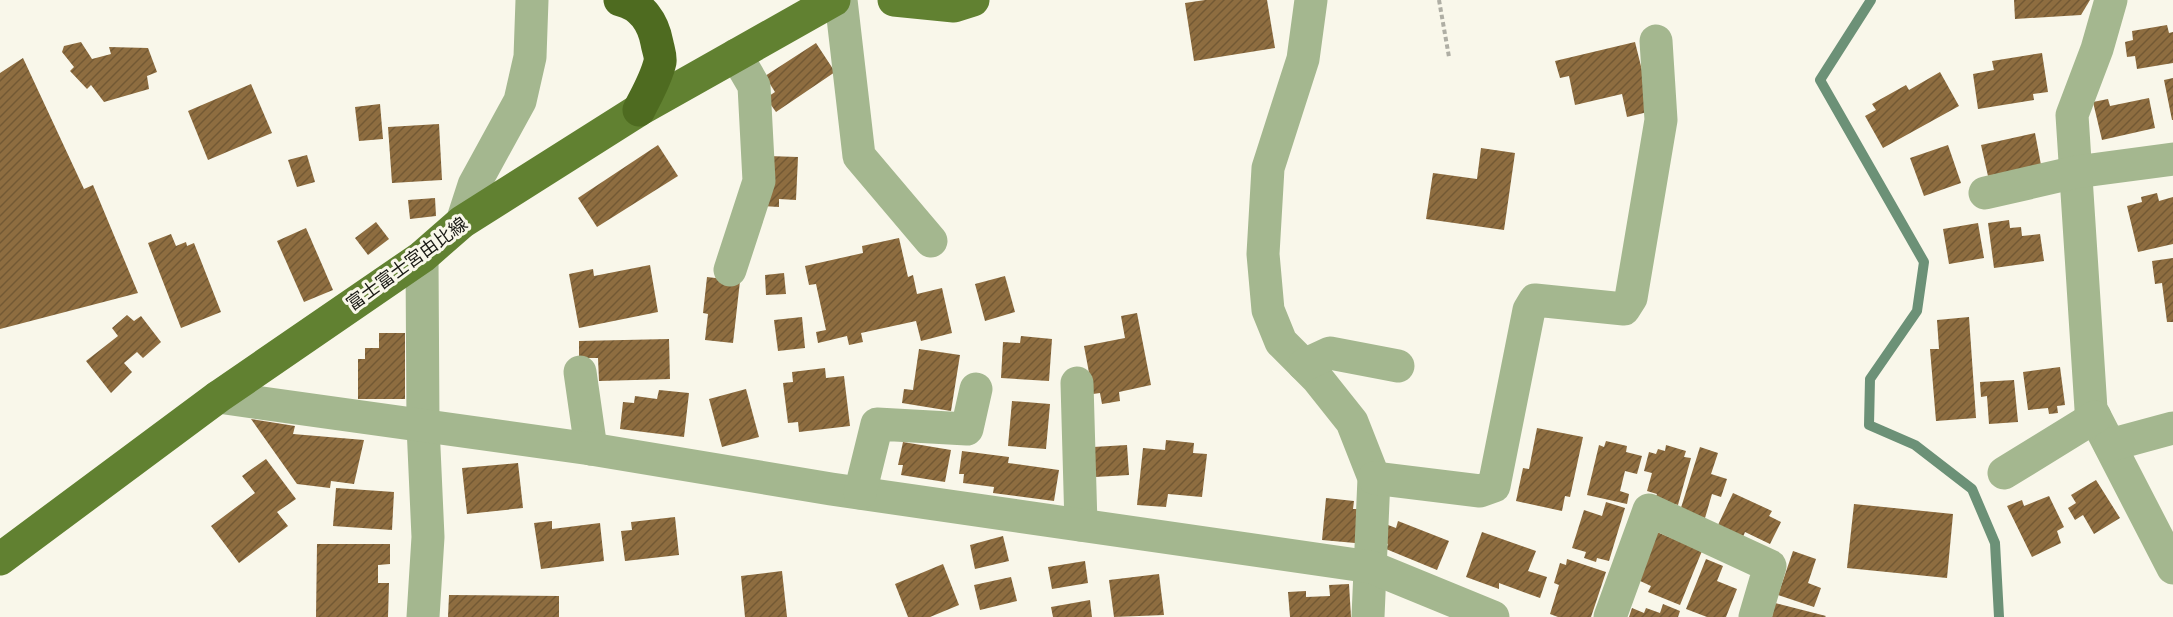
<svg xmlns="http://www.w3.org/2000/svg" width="2173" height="617" font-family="Signika,'Noto Sans JP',sans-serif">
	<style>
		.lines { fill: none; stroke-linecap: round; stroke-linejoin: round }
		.stream { stroke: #6c9177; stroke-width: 10 }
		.building { fill: url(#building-hatch) }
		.path { stroke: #afaea4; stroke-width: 4; stroke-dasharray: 4.5 3; stroke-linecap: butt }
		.minor { stroke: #a4b78f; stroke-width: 33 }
		.major { stroke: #618131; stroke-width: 33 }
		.highway { stroke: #4e6b20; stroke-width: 33 }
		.labels { text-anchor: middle; stroke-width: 6; stroke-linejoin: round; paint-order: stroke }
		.street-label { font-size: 18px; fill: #191914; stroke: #f9f7ea }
	</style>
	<defs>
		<pattern id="building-hatch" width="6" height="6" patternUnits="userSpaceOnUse" patternTransform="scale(1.5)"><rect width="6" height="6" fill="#8e6d40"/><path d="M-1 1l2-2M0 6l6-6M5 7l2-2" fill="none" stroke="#735934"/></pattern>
	</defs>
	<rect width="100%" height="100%" fill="#f9f7ea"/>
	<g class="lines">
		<polyline class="stream" points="1871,0 1820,80 1924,262 1917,311 1870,379 1869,425 1915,445 1972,489 1995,543 1999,617"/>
	</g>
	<g class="building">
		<polygon points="1205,0 1267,0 1275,48 1194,61 1185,3"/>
		<polygon points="2014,0 2090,0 2081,15 2015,19"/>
		<polygon points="2167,25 2169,33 2173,32 2173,63 2137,69 2135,56 2127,57 2125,42 2133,40 2132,31"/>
		<polygon points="81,42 92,59 111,54 109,47 148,48 157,72 147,76 149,89 104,102 91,85 87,89 70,71 74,67 62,52 64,46"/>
		<polygon points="1635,42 1652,111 1627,117 1622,94 1575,105 1569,76 1560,78 1555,61"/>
		<polygon points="816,43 835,72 776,112 766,98 775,92 765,76"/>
		<polygon points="2042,53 2048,92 2033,94 2034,100 1978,109 1973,74 1994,70 1992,61"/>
		<polygon points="23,58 84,189 93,185 138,293 0,329 0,73"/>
		<polygon points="1940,72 1959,106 1883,148 1865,116 1876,110 1872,104 1906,85 1909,90"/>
		<polygon points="2173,78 2173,120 2172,120 2164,80"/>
		<polygon points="251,84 272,133 208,160 188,111"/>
		<polygon points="2149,98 2155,128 2102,140 2093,102 2108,99 2110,106"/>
		<polygon points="380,104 383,139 359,141 355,107"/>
		<polygon points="439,124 442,180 392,183 388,127"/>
		<polygon points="2035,133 2041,165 1988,176 1981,145"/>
		<polygon points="658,145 678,176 597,227 578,198"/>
		<polygon points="1948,145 1961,183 1924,196 1910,158"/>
		<polygon points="1481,148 1515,153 1504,230 1426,219 1433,173 1477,179"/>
		<polygon points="307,155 315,182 297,187 288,160"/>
		<polygon points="768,156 798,157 796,200 779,199 779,207 762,206"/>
		<polygon points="2157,193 2159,201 2173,197 2173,244 2138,252 2127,206 2142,202 2141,197"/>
		<polygon points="435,198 436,216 410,219 408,200"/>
		<polygon points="2009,220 2010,228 2021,227 2022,236 2040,234 2044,261 1994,268 1988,223"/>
		<polygon points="376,222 389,239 368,255 355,238"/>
		<polygon points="1978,223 1984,258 1949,264 1943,229"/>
		<polygon points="306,228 333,290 304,302 277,241"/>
		<polygon points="171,234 176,246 186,242 187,246 194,243 221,312 181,328 148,243"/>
		<polygon points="899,238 908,277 913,275 917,294 942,288 952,333 921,341 916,321 861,333 863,342 849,345 847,336 818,343 816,332 826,330 816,284 809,285 805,266 863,253 862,246"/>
		<polygon points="2173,258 2173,322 2167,322 2162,283 2155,284 2152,261"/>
		<polygon points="650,265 658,312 579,328 569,274 593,269 594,276"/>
		<polygon points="784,273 786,294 766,295 765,275"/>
		<polygon points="1005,276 1015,312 985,321 975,284"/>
		<polygon points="707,277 740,281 733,343 705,340 708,314 703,313"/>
		<polygon points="1137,313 1151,385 1119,392 1120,401 1102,404 1100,393 1093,394 1084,346 1125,338 1121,316"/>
		<polygon points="127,315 134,321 141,316 161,342 143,358 137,352 124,363 132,372 111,393 86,361 118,336 112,328"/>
		<polygon points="802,317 805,348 778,351 774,320"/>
		<polygon points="1969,317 1976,418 1936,421 1930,349 1939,349 1937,320"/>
		<polygon points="379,333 405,333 405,399 358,399 358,359 365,359 365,348 379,348"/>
		<polygon points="1021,336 1052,339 1049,381 1001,378 1003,342 1020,343"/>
		<polygon points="669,339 670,379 599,381 598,358 579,358 579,341"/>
		<polygon points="919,349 960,355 951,411 902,403 904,389 913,390"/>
		<polygon points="2060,367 2065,405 2057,406 2058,413 2049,414 2048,408 2028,410 2023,372"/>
		<polygon points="825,368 826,378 844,376 850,426 799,432 798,422 788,423 783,383 793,382 792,372"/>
		<polygon points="2014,380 2018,422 1989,424 1987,396 1981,397 1980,382"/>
		<polygon points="746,389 759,437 722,447 709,399"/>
		<polygon points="659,390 689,393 684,437 620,429 623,402 634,403 635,396 657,399"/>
		<polygon points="1012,401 1050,404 1046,449 1008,446"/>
		<polygon points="251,419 295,426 293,434 364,440 354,484 331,481 330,488 297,484"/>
		<polygon points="1537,428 1583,437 1570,497 1565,496 1562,511 1516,501 1523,468 1529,469"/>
		<polygon points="1166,440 1194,443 1193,453 1207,454 1202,497 1168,494 1166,507 1137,505 1143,448 1165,450"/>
		<polygon points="1606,441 1627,446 1626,452 1642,456 1637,474 1625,471 1620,491 1629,494 1627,504 1587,495 1599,445 1604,447"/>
		<polygon points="903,442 951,450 945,482 901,475 903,465 898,465"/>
		<polygon points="1127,445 1129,475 1095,477 1093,447"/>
		<polygon points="1666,445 1686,451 1684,457 1691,458 1678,505 1655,499 1657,494 1647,491 1652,473 1644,471 1649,452 1656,454 1658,449 1665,451"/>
		<polygon points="1700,447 1718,453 1711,474 1727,479 1721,497 1712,494 1705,518 1680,511"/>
		<polygon points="962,451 1009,457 1008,463 1059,470 1054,501 993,493 994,487 963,483 964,474 959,474"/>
		<polygon points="266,459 296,499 277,512 288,526 239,563 211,526 255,493 242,476"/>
		<polygon points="518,463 523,508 467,514 462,468"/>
		<polygon points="2096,480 2120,518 2094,534 2083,515 2075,520 2068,508 2076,503 2071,495"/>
		<polygon points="336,488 394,492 392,530 333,526"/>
		<polygon points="1733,493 1772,511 1769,516 1781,522 1770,544 1745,532 1743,537 1718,525"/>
		<polygon points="2049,496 2064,527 2057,531 2061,543 2032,557 2007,506 2022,500 2024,506"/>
		<polygon points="1326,498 1354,501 1353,509 1358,509 1355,543 1322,540"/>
		<polygon points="1606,502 1625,508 1609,561 1597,558 1596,562 1584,558 1586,552 1572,548 1584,510 1602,516"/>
		<polygon points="1854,504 1953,514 1947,578 1847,568"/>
		<polygon points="675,517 679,555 625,561 621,531 632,530 631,522"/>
		<polygon points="552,521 552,529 600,523 604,561 541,569 534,523"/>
		<polygon points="1398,521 1449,541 1437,570 1386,549 1388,544 1381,542 1388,525 1396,528"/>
		<polygon points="1482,532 1536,551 1528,571 1547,577 1540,598 1499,583 1499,589 1466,577"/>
		<polygon points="1657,532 1702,551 1680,605 1648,592 1651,586 1638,580"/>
		<polygon points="1003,536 1009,561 975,569 970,545"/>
		<polygon points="317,544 390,544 390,564 378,565 378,583 389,583 388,617 316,617"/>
		<polygon points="1793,551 1816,559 1808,583 1821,588 1814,607 1778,595"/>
		<polygon points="1567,559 1606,572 1591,617 1558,617 1550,614 1559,585 1554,583 1560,563 1566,565"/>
		<polygon points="1706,559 1723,566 1717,581 1737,589 1726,617 1707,617 1686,609"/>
		<polygon points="1085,561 1088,583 1052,589 1048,567"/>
		<polygon points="943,564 959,605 930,617 908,617 895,584"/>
		<polygon points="782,571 787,617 745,617 741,576"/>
		<polygon points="1159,574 1164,615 1114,617 1109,580"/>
		<polygon points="1011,577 1017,601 980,610 974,585"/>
		<polygon points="1349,584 1351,617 1290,617 1288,592 1306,591 1306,597 1330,596 1329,585"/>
		<polygon points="449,595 559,596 559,617 448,617"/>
		<polygon points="1090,600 1092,617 1053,617 1051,607"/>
		<polygon points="1775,603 1826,616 1825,617 1772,617"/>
		<polygon points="1663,604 1680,611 1678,617 1629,617 1632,608 1644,613 1646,608 1660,613"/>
	</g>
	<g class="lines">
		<polyline class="path" points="1439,0 1449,57"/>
		<g class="minor">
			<polyline points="841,0 859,156 931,241"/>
			<polyline points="1311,0 1303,59 1268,168 1263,254 1268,310 1281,342 1317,378 1352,422 1374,478 1368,617"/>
			<polyline points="2111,0 2097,49 2072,115 2091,409 2173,568"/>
			<polyline points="1985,193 2076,172 2173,159"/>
			<polyline points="462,222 474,185 520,101 530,57 532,0"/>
			<polyline points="422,257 423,426 428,537 423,617"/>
			<polyline points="730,270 759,181 754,86 736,55"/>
			<polyline points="1304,365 1330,353 1398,366"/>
			<polyline points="580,372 591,449"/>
			<polyline points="1077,383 1081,525"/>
			<polyline points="218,397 591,449 831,489 1371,567 1493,617"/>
			<polyline points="2110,445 2173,428"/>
			<polyline points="2004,473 2095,417"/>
			<polyline points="1374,478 1480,491 1494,486 1529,310 1535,300 1624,309 1631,298 1661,120 1656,41"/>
			<polyline points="860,493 877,424 967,429 976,389"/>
			<polyline points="1610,617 1649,510 1770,566 1755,617"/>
		</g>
		<g class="major">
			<polyline points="894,0 954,6 973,0"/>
			<polyline points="0,559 218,397 422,257 462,222 639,110 834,0"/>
		</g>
		<path class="highway" d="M 620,0 C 642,5 653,22 657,43 C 658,49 661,56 660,62 C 656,79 647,94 639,110"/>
	</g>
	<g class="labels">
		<g class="street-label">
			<text transform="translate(407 264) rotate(-36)" y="6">富士富士宮由比線</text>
		</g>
	</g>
</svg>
